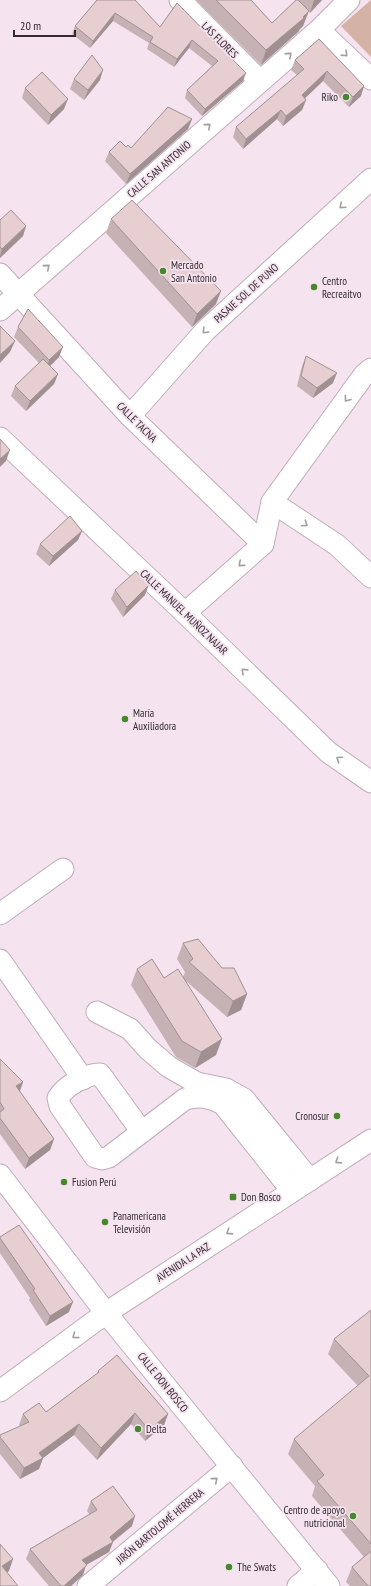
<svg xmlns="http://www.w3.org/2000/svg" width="371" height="1586" font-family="'PT Sans Narrow',sans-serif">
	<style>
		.green { fill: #d4b2a6 }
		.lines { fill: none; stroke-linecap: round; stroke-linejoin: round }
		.minor-casing { stroke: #bfadba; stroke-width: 23 }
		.minor { stroke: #fff; stroke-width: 21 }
		.wall { fill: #c6b1b4 }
		.shaded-wall { fill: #a19092 }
		.building { fill: #e6ced1; stroke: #a19092 }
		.oneway { stroke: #a29fa1 }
		.poi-dot { fill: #46882b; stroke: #f6e3f0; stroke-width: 1.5 }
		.labels { text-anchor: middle; stroke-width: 3.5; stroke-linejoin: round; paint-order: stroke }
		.street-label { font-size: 11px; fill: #312a2f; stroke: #f6e3f0 }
		.poi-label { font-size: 11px; fill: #312a2f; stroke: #f6e3f0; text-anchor: start }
	</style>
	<rect width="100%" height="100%" fill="#f6e3f0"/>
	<polygon class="green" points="371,0 371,57 341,26"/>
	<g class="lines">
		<defs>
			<g id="minor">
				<polyline points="180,0 260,81"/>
				<polyline points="319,30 371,79"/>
				<polyline points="0,274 130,416 263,544"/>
				<polyline points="0,310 319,30 349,0"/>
				<polyline points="130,416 205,331 371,179"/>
				<polyline points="0,438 185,613 328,752 371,782"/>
				<polyline points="272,502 337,545 371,577"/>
				<polyline points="185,613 263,544 272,502 364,375 371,369"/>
				<polyline points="0,914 63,869"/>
				<polyline points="0,960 83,1079"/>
				<polyline points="97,1012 130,1029 148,1049 169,1067 197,1083 226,1089 244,1099 310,1180"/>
				<path d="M 142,1132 L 100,1074 C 86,1074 65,1086 58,1098 L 60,1106 L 95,1157 L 102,1159 L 109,1157 L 185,1099 C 201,1095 209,1097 223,1104 L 292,1191"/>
				<polyline points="0,1175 106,1313 329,1586"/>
				<polyline points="0,1391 106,1313 371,1140"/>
				<polyline points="88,1586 232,1466"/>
				<polyline points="298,1586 317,1570"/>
			</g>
		</defs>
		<use href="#minor" class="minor-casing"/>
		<use href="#minor" class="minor"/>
	</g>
	<g class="wall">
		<polygon points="97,0 160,27 177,3 243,81 202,116 185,98 187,90 212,66 189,48 174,67 147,49 149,43 113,21 90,48 72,34 75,26"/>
		<polygon points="196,0 251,0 272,23 296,0 322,0 310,13 308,11 303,26 300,29 298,32 261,65"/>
		<polygon points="319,39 361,96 349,107 323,81 305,98 306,100 302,110 283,126 277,119 243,149 233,137 236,127 297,75 291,70 295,60"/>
		<polygon points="74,79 100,80 84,100 70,89"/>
		<polygon points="25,88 64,109 48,125 22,98"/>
		<polygon points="192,119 188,129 126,184 105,161 109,152 126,147 131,148"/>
		<polygon points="111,219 216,304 192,327 106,233"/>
		<polygon points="0,220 26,226 23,236 0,258"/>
		<polygon points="18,327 59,357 50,366 58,374 54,384 26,411 11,396 15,386 39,363 14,337"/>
		<polygon points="306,356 333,383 313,398 297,386 302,366"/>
		<polygon points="82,531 78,540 49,566 36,554 40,544"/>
		<polygon points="115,590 145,595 123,617 111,599"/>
		<polygon points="183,943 222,968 247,994 241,1010 227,1017 186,981 216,1055 195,1068 176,1057 131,985 137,969 164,978 183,977 185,972 177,959"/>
		<polygon points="0,1059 23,1082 20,1092 54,1139 50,1150 25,1169 0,1134"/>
		<polygon points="0,1237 69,1312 46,1326 29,1300 30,1298 0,1253"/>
		<polygon points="371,1310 371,1586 350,1586 346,1582 352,1567 364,1557 312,1496 315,1486 288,1454 294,1439 358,1386 328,1354 334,1339"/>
		<polygon points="98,1371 168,1414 164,1425 145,1441 131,1424 97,1460 74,1435 43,1458 39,1469 20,1479 0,1454 0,1435 20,1426 19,1425 23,1414 46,1412 97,1374"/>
		<polygon points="91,1501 132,1526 113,1542 109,1552 86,1565 83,1575 71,1586 49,1586 26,1559 30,1549 90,1515 87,1511"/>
	</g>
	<g class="shaded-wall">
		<polygon points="314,0 322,0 310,13"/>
		<polygon points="309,11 303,26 300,29 298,32 261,65 266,50"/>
		<polygon points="115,13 113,21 90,48 93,41"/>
		<polygon points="192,40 189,48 174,67 177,59"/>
		<polygon points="103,70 100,80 84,100 88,90"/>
		<polygon points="327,71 323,81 298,105 302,95"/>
		<polygon points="246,73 243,81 202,116 205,109"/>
		<polygon points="364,86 361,96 349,107 353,97"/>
		<polygon points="68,99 64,109 48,125 51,115"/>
		<polygon points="306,100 302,110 283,126 286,116"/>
		<polygon points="281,110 277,119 243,149 246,139"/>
		<polygon points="192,119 188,129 126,184 130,174"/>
		<polygon points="26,226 23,236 0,258 0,256 2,249"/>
		<polygon points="221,291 216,304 192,327 197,314"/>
		<polygon points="15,341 10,352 0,363 0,355"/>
		<polygon points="63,347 59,357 46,370 49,360"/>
		<polygon points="337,373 333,383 313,398 317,388"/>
		<polygon points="58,374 54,384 26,411 30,401"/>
		<polygon points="10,450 6,461 0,467 0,459"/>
		<polygon points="82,531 78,540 49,566 53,556"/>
		<polygon points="149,585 145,595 123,617 127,607"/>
		<polygon points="247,994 241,1010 227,1017 233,1001"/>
		<polygon points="222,1039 216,1055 195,1068 201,1052"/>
		<polygon points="23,1082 19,1093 16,1086"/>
		<polygon points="54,1139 50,1150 25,1169 29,1158"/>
		<polygon points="73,1302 69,1312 46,1326 50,1316"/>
		<polygon points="135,1413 131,1424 97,1460 101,1448"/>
		<polygon points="168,1414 164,1425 145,1441 149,1430"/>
		<polygon points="79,1424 74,1435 43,1458 39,1469 20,1479 24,1468 39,1453"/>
		<polygon points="135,1516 132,1526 112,1542 113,1542 109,1552 86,1565 83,1575 71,1586 64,1586 82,1560"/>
		<polygon points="13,1559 9,1571 0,1577 2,1566"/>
	</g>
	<g class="building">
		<polygon points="97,0 135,0 160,27 177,3 246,73 205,109 187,90 218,61 192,40 177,59 150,42 153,37 115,13 93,41 75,26"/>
		<polygon points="216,0 251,0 272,23 296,0 298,0 309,11 303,17 304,18 266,50"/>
		<polygon points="319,39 364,86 353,97 327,71 302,95 306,100 286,116 281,110 246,139 236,127 304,69 295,60"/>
		<polygon points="92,55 103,70 88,90 74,79"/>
		<polygon points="42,72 68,99 51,115 25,88"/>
		<polygon points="168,107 192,119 130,174 109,152 120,141 126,147 128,145 131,148"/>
		<polygon points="132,200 221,291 197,314 111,219"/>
		<polygon points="11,210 26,226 2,249 0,247 0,220"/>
		<polygon points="28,309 63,347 49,360 18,327"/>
		<polygon points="0,326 15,341 0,355"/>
		<polygon points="306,356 337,373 317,388 301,376"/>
		<polygon points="43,359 58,374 30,401 15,386"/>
		<polygon points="0,439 10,450 0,459"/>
		<polygon points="70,516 82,531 53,556 40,544"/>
		<polygon points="136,571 149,585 127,607 115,590"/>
		<polygon points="198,939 222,968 234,968 247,994 233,1001 189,962 193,959 183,943"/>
		<polygon points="152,959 164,978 178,969 222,1039 201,1052 182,1041 137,969"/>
		<polygon points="0,1059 23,1082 16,1086 54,1139 29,1158 0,1118 0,1112 4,1109 0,1102"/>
		<polygon points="19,1225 73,1302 50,1316 33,1290 35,1289 0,1238 0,1237"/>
		<polygon points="371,1310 371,1544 317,1481 324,1475 294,1439 369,1376 334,1339"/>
		<polygon points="117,1355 168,1414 149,1430 135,1413 101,1448 79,1424 39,1453 43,1458 24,1468 0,1437 0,1435 29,1422 23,1414 39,1403 46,1412 99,1372 98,1371"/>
		<polygon points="113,1486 135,1516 110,1537 113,1542 82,1560 87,1565 64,1586 61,1586 30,1549 97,1510 91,1501"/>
		<polygon points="0,1544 13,1559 2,1566 18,1586 0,1586"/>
		<polygon points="371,1551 371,1586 368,1586 352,1567"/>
	</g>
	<defs><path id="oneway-chevron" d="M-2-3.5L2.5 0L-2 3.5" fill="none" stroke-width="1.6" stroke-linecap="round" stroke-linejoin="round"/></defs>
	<g class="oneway">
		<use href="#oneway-chevron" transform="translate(345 54) rotate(44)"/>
		<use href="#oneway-chevron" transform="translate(289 55) rotate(-41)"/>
		<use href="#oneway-chevron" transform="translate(208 126) rotate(-41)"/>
		<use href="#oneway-chevron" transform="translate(342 206) rotate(138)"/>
		<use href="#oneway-chevron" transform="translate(47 267) rotate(-41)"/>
		<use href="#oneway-chevron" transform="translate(205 331) rotate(135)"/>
		<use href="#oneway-chevron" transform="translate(347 399) rotate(126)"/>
		<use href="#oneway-chevron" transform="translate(305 524) rotate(34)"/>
		<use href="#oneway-chevron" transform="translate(241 564) rotate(139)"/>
		<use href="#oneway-chevron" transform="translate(244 671) rotate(-136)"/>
		<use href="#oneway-chevron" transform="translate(339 759) rotate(-145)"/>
		<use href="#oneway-chevron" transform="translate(338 1161) rotate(147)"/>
		<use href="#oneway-chevron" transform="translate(229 1232) rotate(147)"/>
		<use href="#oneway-chevron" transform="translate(75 1336) rotate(144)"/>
		<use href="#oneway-chevron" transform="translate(215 1480) rotate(-40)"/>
	</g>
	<g class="poi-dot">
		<circle cx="346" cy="97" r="4"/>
		<circle cx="163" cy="271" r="4"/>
		<circle cx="314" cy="287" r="4"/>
		<circle cx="125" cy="719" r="4"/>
		<circle cx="337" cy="1116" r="4"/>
		<circle cx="64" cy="1182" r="4"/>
		<rect x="229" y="1193" width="8" height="8" rx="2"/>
		<circle cx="105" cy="1222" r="4"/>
		<circle cx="138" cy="1429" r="4"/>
		<circle cx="353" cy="1516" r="4"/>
		<circle cx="229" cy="1567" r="4"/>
	</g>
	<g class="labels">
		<g class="street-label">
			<text transform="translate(220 40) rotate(45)" y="4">LAS FLORES</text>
			<text transform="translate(159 169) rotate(-41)" y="4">CALLE SAN ANTONIO</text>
			<text transform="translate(246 293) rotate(-42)" y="4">PASAJE SOL DE PUNO</text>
			<text transform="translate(137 422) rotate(45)" y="4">CALLE TACNA</text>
			<text transform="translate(184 612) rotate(44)" y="4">CALLE MANUEL MUÑOZ NAJAR</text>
			<text transform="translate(183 1262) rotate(-33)" y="4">AVENIDA LA PAZ</text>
			<text transform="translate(163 1382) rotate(51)" y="4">CALLE DON BOSCO</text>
			<text transform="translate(160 1526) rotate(-40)" y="4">JIRÓN BARTOLOMÉ HERRERA</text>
		</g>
		<g class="poi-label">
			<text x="338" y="101" text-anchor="end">Riko</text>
			<text x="171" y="269">Mercado<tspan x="171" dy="13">San Antonio</tspan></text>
			<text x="322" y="285">Centro<tspan x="322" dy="13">Recreaitvo</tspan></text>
			<text x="133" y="717">María<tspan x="133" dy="13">Auxiliadora</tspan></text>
			<text x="329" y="1120" text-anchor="end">Cronosur</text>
			<text x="72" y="1186">Fusion Perú</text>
			<text x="241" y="1201">Don Bosco</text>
			<text x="113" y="1220">Panamericana<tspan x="113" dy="13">Televisión</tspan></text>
			<text x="146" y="1433">Delta</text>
			<text x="345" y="1514" text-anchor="end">Centro de apoyo<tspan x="345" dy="13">nutricional</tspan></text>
			<text x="237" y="1571">The Swats</text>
		</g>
	</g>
	<path d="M14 30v6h61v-6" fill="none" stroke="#312a2f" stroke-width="2"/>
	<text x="20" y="30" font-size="12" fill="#312a2f" stroke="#f6e3f0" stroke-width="3" paint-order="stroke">20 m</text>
</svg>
